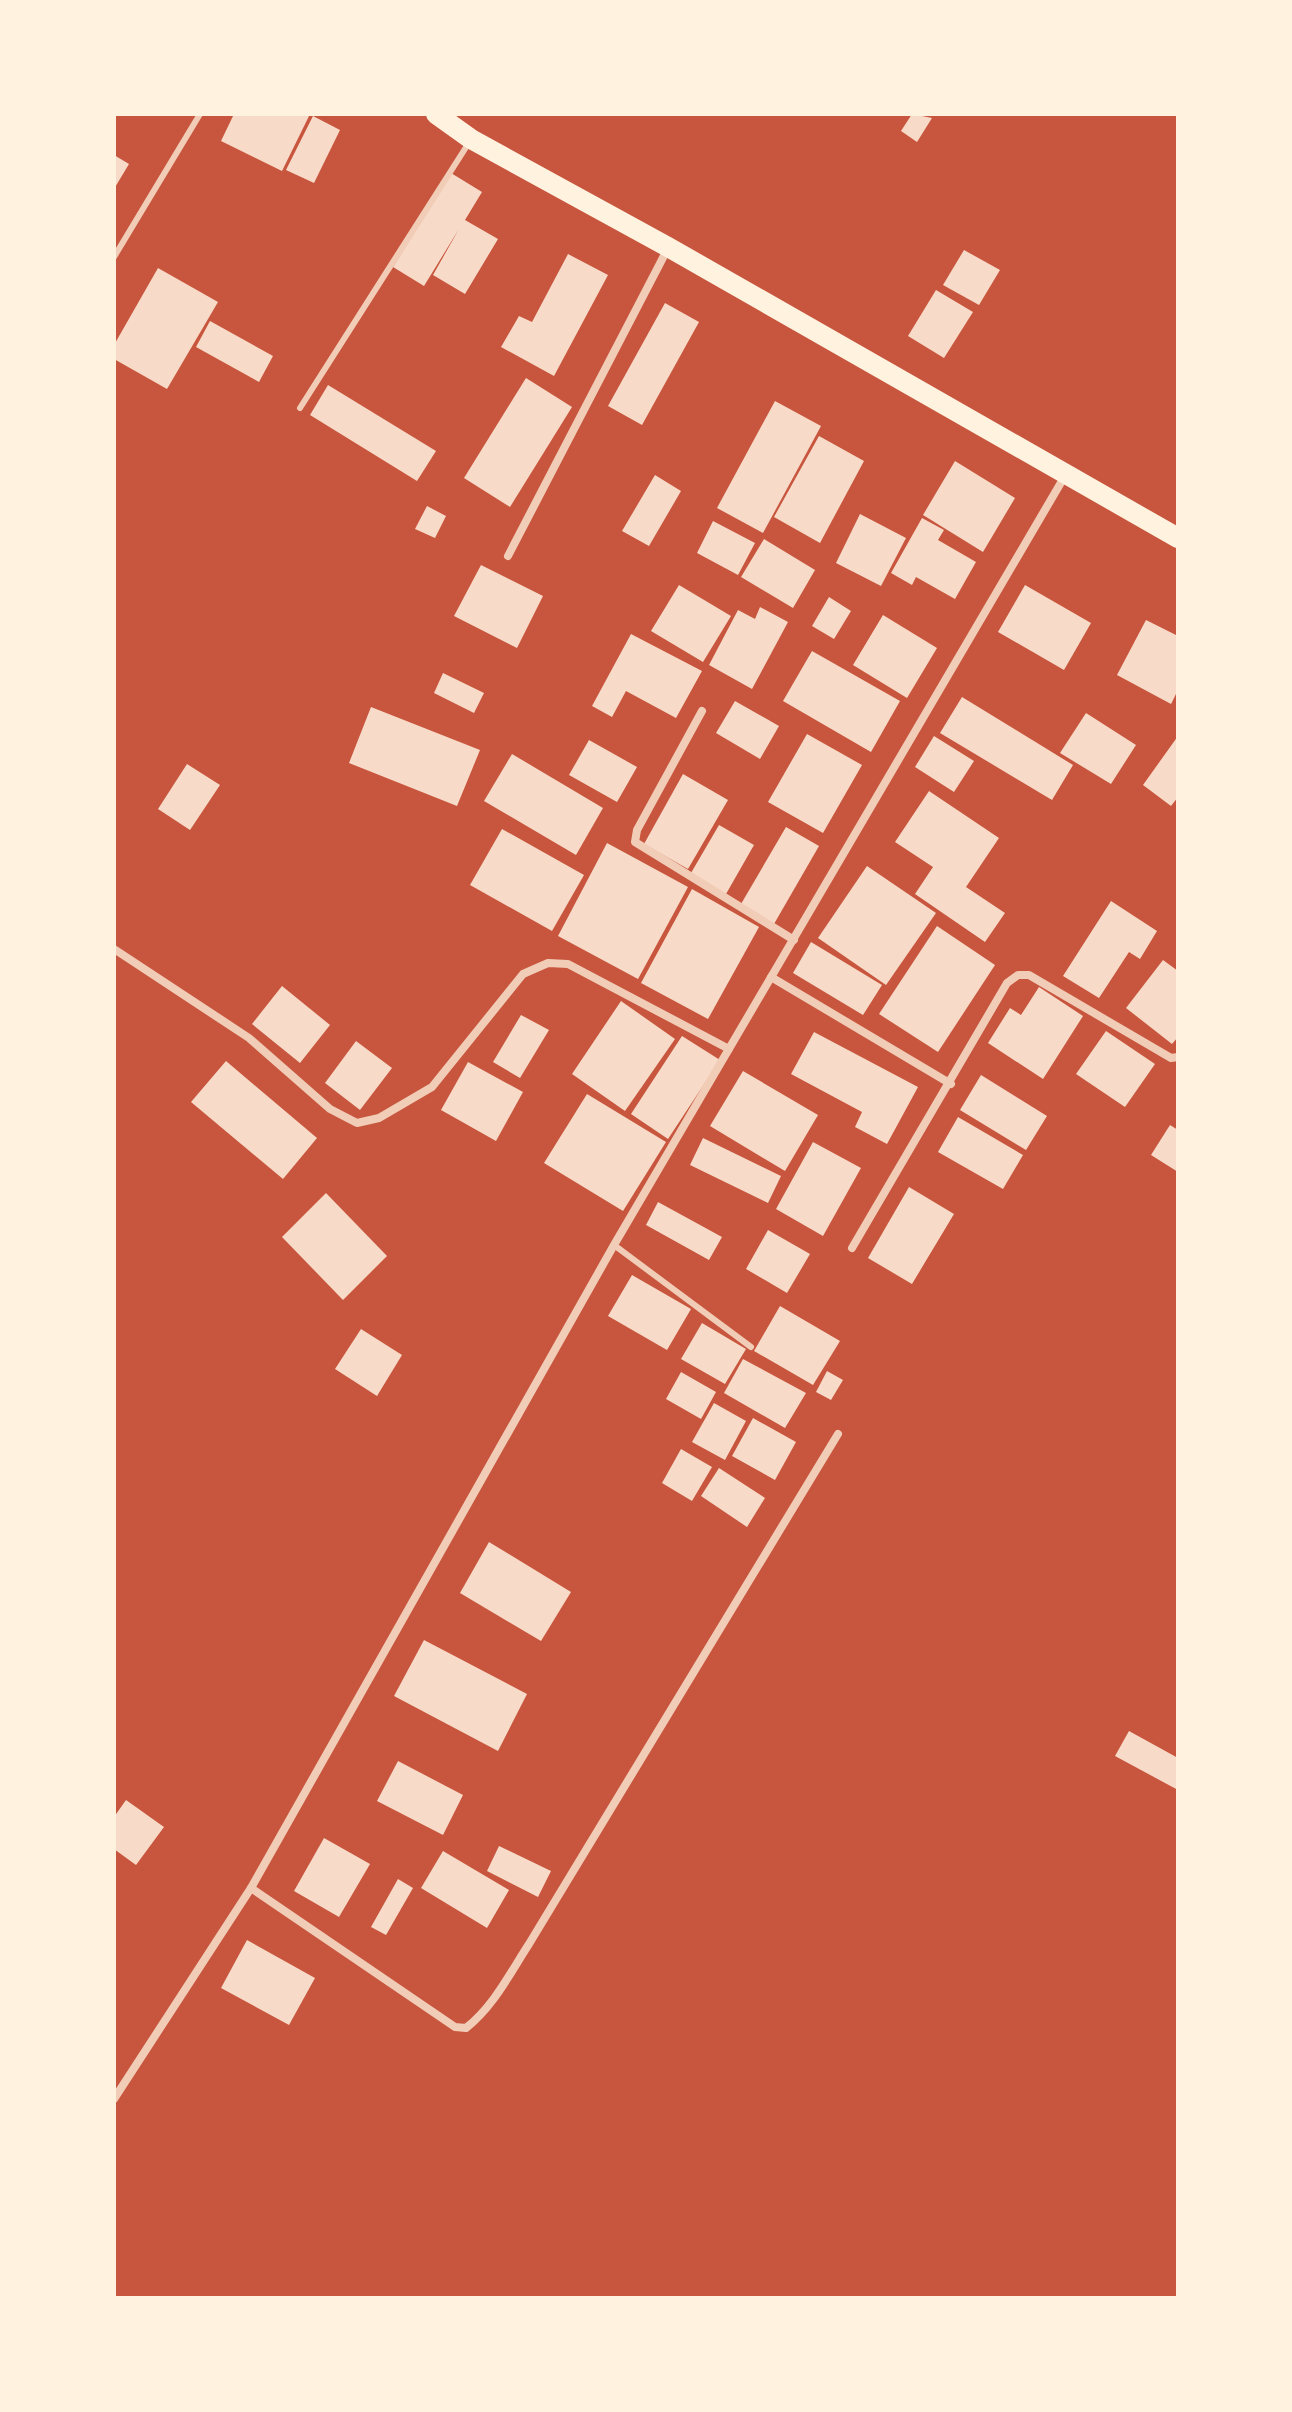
<svg xmlns="http://www.w3.org/2000/svg" width="1292" height="2412" font-family="'Golos Text',sans-serif">
	<style>
		.building { fill: #f7dbc8 }
		.lines { fill: none; stroke-linecap: round; stroke-linejoin: round }
		.service { stroke: #f1ccb7; stroke-width: 6 }
		.minor { stroke: #f1ccb7; stroke-width: 8 }
		.primary { stroke: #fff3e0; stroke-width: 20 }
	</style>
	<rect width="100%" height="100%" fill="#c8553d"/>
	<g class="building">
		<polygon points="234,114 310,114 282,171 221,141"/>
		<polygon points="912,114 932,118 917,142 901,131"/>
		<polygon points="313,116 340,130 314,183 286,170"/>
		<polygon points="114,155 129,164 114,189"/>
		<polygon points="451,173 482,192 465,220 498,239 465,294 433,275 459,229 424,286 393,267"/>
		<polygon points="964,250 1000,270 979,305 943,285"/>
		<polygon points="568,254 608,275 554,376 501,347 519,316 532,322"/>
		<polygon points="158,268 218,302 167,389 114,359 114,345"/>
		<polygon points="936,290 973,312 944,358 908,336"/>
		<polygon points="665,303 699,322 642,425 608,406"/>
		<polygon points="210,321 273,356 259,382 196,347"/>
		<polygon points="526,378 572,407 510,507 464,478"/>
		<polygon points="328,385 436,451 417,481 310,415"/>
		<polygon points="775,401 821,426 763,533 717,508"/>
		<polygon points="819,436 864,461 820,543 774,517"/>
		<polygon points="955,461 1015,498 983,552 923,515"/>
		<polygon points="655,475 681,491 649,546 622,531"/>
		<polygon points="427,506 446,516 435,538 415,529"/>
		<polygon points="860,514 906,538 881,586 836,563"/>
		<polygon points="922,518 944,530 938,540 976,562 955,599 916,577 912,585 891,573"/>
		<polygon points="713,521 755,543 738,575 697,553"/>
		<polygon points="764,539 815,570 793,608 741,577"/>
		<polygon points="481,565 543,596 517,648 454,616"/>
		<polygon points="679,585 731,616 703,662 651,631"/>
		<polygon points="1025,585 1091,623 1064,670 998,632"/>
		<polygon points="829,597 851,611 834,639 812,626"/>
		<polygon points="760,607 788,622 752,689 709,665 738,610 755,619"/>
		<polygon points="883,615 937,648 907,698 853,665"/>
		<polygon points="1146,620 1178,636 1178,690 1171,704 1117,675"/>
		<polygon points="631,634 702,671 676,718 626,691 612,717 592,706"/>
		<polygon points="812,651 900,701 871,752 783,701"/>
		<polygon points="443,673 484,693 474,713 434,693"/>
		<polygon points="962,697 1073,765 1052,800 940,733"/>
		<polygon points="735,701 779,726 760,759 716,733"/>
		<polygon points="371,707 480,750 457,806 349,763"/>
		<polygon points="1086,713 1136,745 1111,784 1060,753"/>
		<polygon points="807,734 862,765 823,833 768,802"/>
		<polygon points="934,736 974,761 954,792 915,767"/>
		<polygon points="1178,736 1178,797 1171,806 1143,785"/>
		<polygon points="589,740 637,767 617,802 569,775"/>
		<polygon points="512,754 603,808 576,855 484,801"/>
		<polygon points="187,764 220,785 190,830 158,809"/>
		<polygon points="683,774 728,800 688,869 644,844"/>
		<polygon points="929,791 999,838 966,887 1005,913 985,942 915,894 933,867 895,842"/>
		<polygon points="719,825 754,845 726,894 691,873"/>
		<polygon points="786,827 819,846 774,924 741,904"/>
		<polygon points="502,829 584,875 552,931 470,885"/>
		<polygon points="607,843 688,887 638,979 558,936"/>
		<polygon points="867,866 936,913 886,985 818,938"/>
		<polygon points="692,889 759,927 708,1019 641,983"/>
		<polygon points="1111,901 1157,931 1140,959 1129,952 1099,998 1063,976"/>
		<polygon points="937,926 995,965 938,1052 879,1014"/>
		<polygon points="811,942 882,985 863,1015 793,973"/>
		<polygon points="1163,960 1178,971 1178,1037 1172,1044 1126,1008"/>
		<polygon points="282,986 330,1025 300,1063 252,1024"/>
		<polygon points="1039,987 1083,1016 1043,1079 988,1043 1010,1008 1021,1015"/>
		<polygon points="621,1001 675,1039 625,1111 572,1074"/>
		<polygon points="521,1015 549,1030 520,1078 493,1062"/>
		<polygon points="1106,1031 1155,1064 1125,1107 1076,1074"/>
		<polygon points="814,1032 918,1087 887,1144 855,1127 862,1112 791,1074"/>
		<polygon points="682,1036 720,1060 668,1139 631,1114"/>
		<polygon points="356,1041 392,1068 360,1110 325,1083"/>
		<polygon points="226,1061 317,1138 283,1179 191,1102"/>
		<polygon points="468,1062 523,1092 496,1141 441,1110"/>
		<polygon points="743,1071 818,1115 785,1171 710,1126"/>
		<polygon points="981,1075 1047,1116 1026,1150 960,1110"/>
		<polygon points="587,1094 666,1142 623,1211 544,1163"/>
		<polygon points="958,1117 1023,1155 1003,1189 938,1152"/>
		<polygon points="1170,1125 1178,1130 1178,1172 1151,1155"/>
		<polygon points="703,1138 781,1176 768,1203 690,1165"/>
		<polygon points="813,1142 861,1168 823,1236 776,1209"/>
		<polygon points="909,1187 954,1214 912,1284 868,1258"/>
		<polygon points="326,1193 387,1256 343,1300 282,1237"/>
		<polygon points="658,1202 722,1237 709,1260 646,1225"/>
		<polygon points="768,1230 810,1254 787,1293 746,1269"/>
		<polygon points="632,1275 691,1309 667,1350 608,1316"/>
		<polygon points="780,1306 840,1341 813,1385 754,1351"/>
		<polygon points="702,1323 746,1349 725,1384 681,1359"/>
		<polygon points="361,1329 402,1355 377,1396 335,1369"/>
		<polygon points="743,1359 806,1393 785,1428 724,1393"/>
		<polygon points="827,1371 843,1380 831,1400 816,1392"/>
		<polygon points="681,1372 716,1392 701,1419 666,1399"/>
		<polygon points="714,1403 746,1421 725,1460 692,1442"/>
		<polygon points="753,1418 796,1442 775,1480 732,1456"/>
		<polygon points="681,1449 712,1467 692,1501 662,1483"/>
		<polygon points="719,1468 765,1498 747,1527 701,1496"/>
		<polygon points="489,1542 571,1592 541,1641 460,1593"/>
		<polygon points="424,1640 527,1694 498,1751 394,1696"/>
		<polygon points="1129,1731 1178,1758 1178,1790 1115,1756"/>
		<polygon points="398,1761 463,1795 443,1835 377,1801"/>
		<polygon points="126,1800 164,1827 136,1865 114,1849 114,1817"/>
		<polygon points="324,1838 370,1864 339,1917 294,1891"/>
		<polygon points="499,1846 551,1871 538,1897 487,1871"/>
		<polygon points="443,1851 509,1890 487,1928 421,1888"/>
		<polygon points="398,1879 413,1888 386,1935 371,1927"/>
		<polygon points="247,1940 315,1978 289,2025 221,1988"/>
	</g>
	<g class="lines">
		<g class="service">
			<polyline points="114,257 200,114"/>
			<polyline points="300,408 470,141"/>
			<polyline points="614,1245 751,1347"/>
		</g>
		<g class="minor">
			<polyline points="508,556 668,248"/>
			<polyline points="702,711 637,830 635,842 794,940"/>
			<polyline points="114,949 249,1038 330,1109 357,1123 379,1118 432,1087 523,974 548,963 568,964 729,1049"/>
			<polyline points="771,977 951,1084"/>
			<polyline points="852,1248 1007,983 1018,975 1029,975 1171,1058 1178,1057"/>
			<path d="M 251,1888 L 455,2027 L 466,2028 C 494,2006 510,1973 529,1944 L 838,1434"/>
			<polyline points="114,2099 251,1888 614,1245 1066,474"/>
		</g>
		<polyline class="primary" points="436,114 471,139 668,247 1178,538"/>
	</g>
	<rect width="1292" height="2412" fill="none" stroke="#fff3e0" stroke-width="232"/>
</svg>
